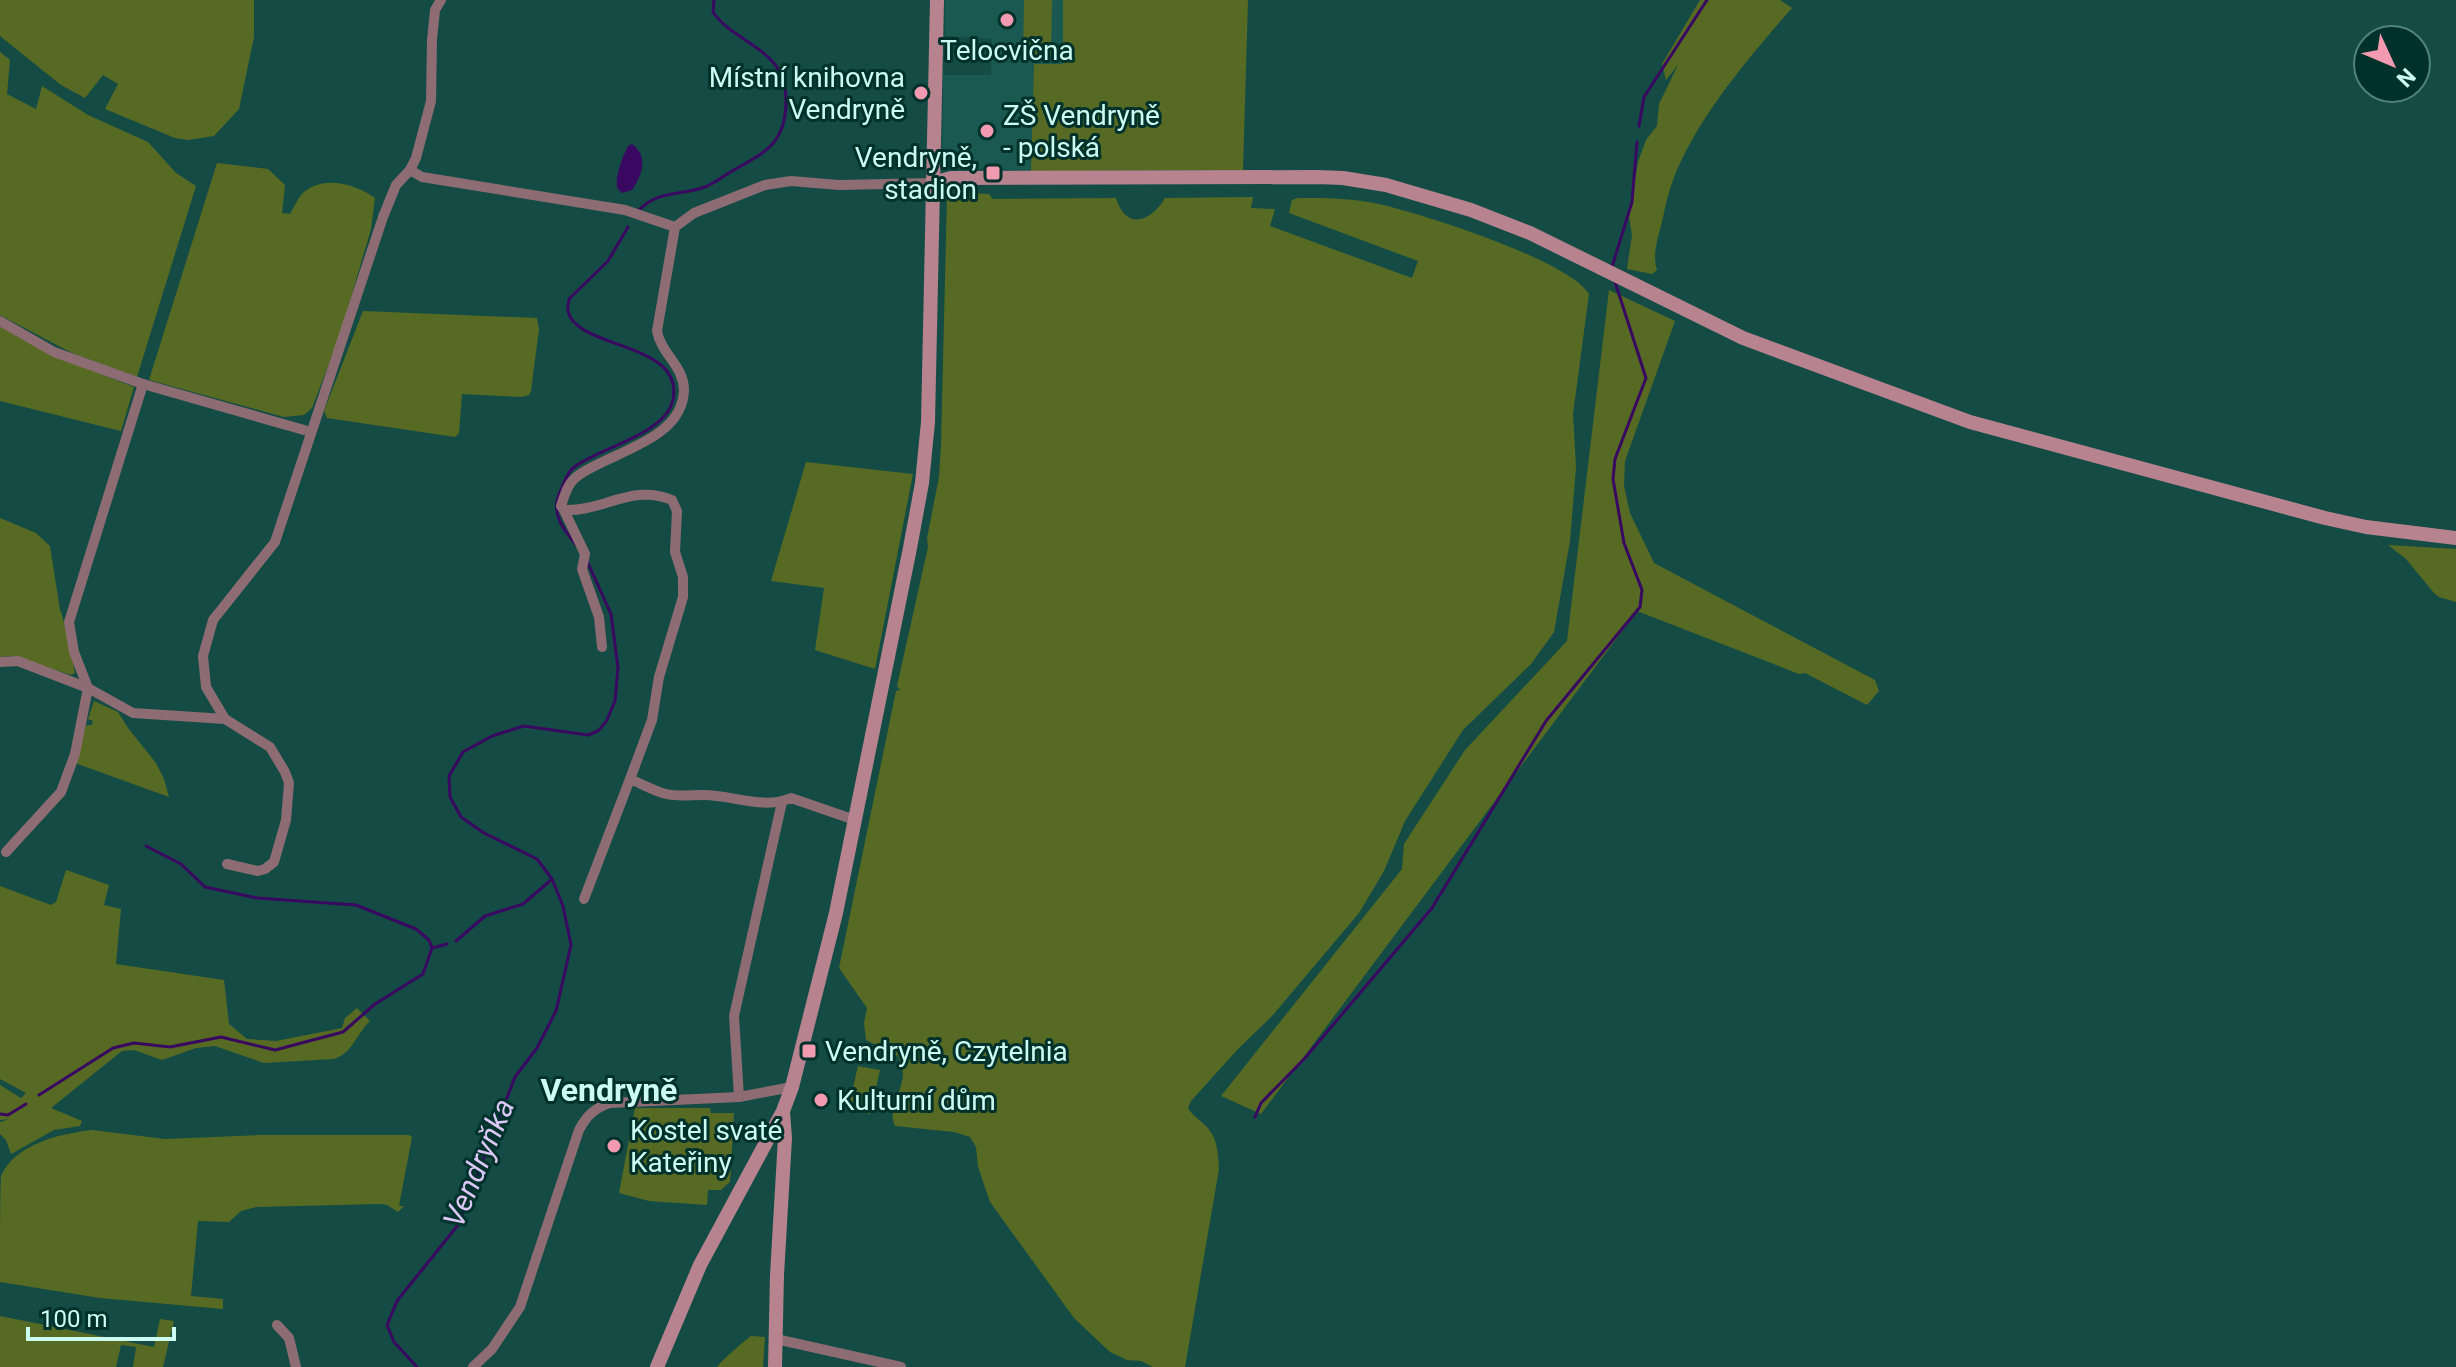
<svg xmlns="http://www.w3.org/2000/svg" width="2456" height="1367" font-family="Roboto,sans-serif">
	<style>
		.built { fill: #1a5951 }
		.green { fill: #576a23 }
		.water { fill: #390860 }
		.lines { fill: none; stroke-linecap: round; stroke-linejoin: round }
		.stream { stroke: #390860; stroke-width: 3 }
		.street { stroke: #8e6c74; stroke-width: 10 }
		.secondary { stroke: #b7838f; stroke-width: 14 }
		.poi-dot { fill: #f19ab0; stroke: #01312b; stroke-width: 3 }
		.labels { text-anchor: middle; stroke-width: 6; stroke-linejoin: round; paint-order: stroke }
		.poi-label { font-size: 28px; fill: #ccfbf2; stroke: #01312b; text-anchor: start }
		.water-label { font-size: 30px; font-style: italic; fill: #dac7f6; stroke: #01312b }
		.quarter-label { font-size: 32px; font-weight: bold; fill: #ccfbf2; stroke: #01312b }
	</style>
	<rect width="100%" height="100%" fill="#144c45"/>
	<polygon class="built" points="945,0 1063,0 1063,64 1034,64 1031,171 954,168 942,156 943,75 991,75 992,39 945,36"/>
	<g class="green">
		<polygon points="0,0 254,0 254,37 239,109 214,136 188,140 175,138 105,109 118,84 103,75 85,98 61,85 0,36"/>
		<polygon points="1024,0 1052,0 1051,56 1023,55"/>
		<polygon points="1063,0 1248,0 1243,170 1031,171 1034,64 1063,64"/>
		<path d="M 1700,0 L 1780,0 L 1792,8 C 1749,57 1696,119 1673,180 C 1668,193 1665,208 1662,222 C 1658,238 1652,254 1657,270 L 1652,274 L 1627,269 L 1632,235 L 1629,217 L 1638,162 L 1646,140 L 1657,126 L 1659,104 L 1678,65 L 1666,80 L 1662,64 Z"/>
		<polygon points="0,52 10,60 7,94 36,109 42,86 88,115 148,142 176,173 196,186 137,377 72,353 0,315"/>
		<path d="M 217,163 L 268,169 L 285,185 L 282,213 L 290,214 C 294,208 298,197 304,192 C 324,175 356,184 375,198 L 371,229 L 340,335 L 312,408 L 304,415 L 284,417 L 149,380 Z"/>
		<path d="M 968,193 L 989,194 L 993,199 L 1116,198 C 1126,231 1151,222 1165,198 L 1253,197 L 1251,208 L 1275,209 L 1270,226 L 1412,278 L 1418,261 L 1289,213 L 1292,200 L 1298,198 C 1327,198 1355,198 1383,205 C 1425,215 1568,260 1589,294 L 1573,414 L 1576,467 L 1570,541 L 1554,632 L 1531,664 L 1463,730 L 1405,821 L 1384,871 L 1359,913 L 1272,1016 L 1238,1049 L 1191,1101 L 1188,1108 C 1194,1118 1204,1122 1210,1131 C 1218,1141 1218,1157 1219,1169 L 1185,1367 L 1153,1367 L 1141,1361 L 1127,1360 L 1110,1352 L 1074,1318 L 990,1202 L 978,1167 L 976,1147 L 970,1137 L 954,1132 L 895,1126 C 887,1109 902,1092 903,1075 C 903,1069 900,1062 898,1056 L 866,1040 L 864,1023 L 867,1008 L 839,968 L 896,691 L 900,690 L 897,686 L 928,547 L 927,538 L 939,477 L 941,445 L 947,196 L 950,194 Z"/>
		<polygon points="1609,290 1675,321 1625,461 1624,486 1630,513 1654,563 1875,680 1879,691 1867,705 1805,673 1799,674 1637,611 1261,1114 1221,1096 1402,869 1404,844 1465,750 1567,641"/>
		<polygon points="363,311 537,318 539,329 531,391 529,395 522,397 462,394 459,433 455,437 327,418 324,411"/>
		<polygon points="0,326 62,359 134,387 121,431 0,401"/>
		<polygon points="806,462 913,474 875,669 815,650 824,588 771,581"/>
		<path d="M 0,518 L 36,533 L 50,546 L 60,610 C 63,614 74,665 75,673 L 71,675 L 12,656 L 0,657 Z"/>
		<polygon points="2388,545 2456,549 2456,602 2439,597 2434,593 2406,559"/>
		<polygon points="94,701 118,712 128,728 156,763 164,779 169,797 75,763 86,725 92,725 93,721 88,719"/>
		<path d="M 66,870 L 109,885 L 104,905 L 121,909 L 116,964 L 224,980 L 229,1024 L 247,1039 L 276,1041 L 342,1028 L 345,1018 L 357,1008 L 370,1021 C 356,1034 354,1052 334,1059 L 264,1063 L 215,1046 L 196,1048 L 162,1060 L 134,1050 L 122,1051 L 51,1108 L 82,1121 L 80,1126 L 54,1130 L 11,1154 L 6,1140 L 0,1134 L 0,1122 L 9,1119 L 0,1120 L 0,1085 L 21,1098 L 26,1093 L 0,1079 L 0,886 L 51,905 L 56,902 Z"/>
		<polygon points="858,1066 880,1070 870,1114 848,1109"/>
		<polygon points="635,1108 710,1108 711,1113 734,1113 730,1182 721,1190 708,1190 707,1205 649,1201 619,1193"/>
		<path d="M 92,1130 L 165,1139 L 259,1135 L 409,1135 L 412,1137 L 399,1206 L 404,1206 L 398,1212 L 387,1205 L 380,1204 L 256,1207 L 241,1211 L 229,1222 L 198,1221 L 191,1296 L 223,1299 L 223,1309 L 100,1298 L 0,1282 C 0,1263 0,1188 1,1176 C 16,1143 60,1134 92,1130 Z"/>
		<polygon points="0,1316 154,1347 160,1319 174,1321 163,1367 133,1367 136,1347 121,1345 116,1367 0,1367"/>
		<path d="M 751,1336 L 765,1337 L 763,1367 L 717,1367 C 721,1361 744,1341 751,1336 Z"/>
	</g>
	<path class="water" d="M 632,144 C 649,156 642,176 632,190 L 622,193 L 617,188 C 615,176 622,158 628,146 Z"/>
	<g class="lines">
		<g class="stream">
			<polyline points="1639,126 1644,97 1707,0"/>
			<path d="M 637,212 C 658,189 680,196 705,187 C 715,183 724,176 732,171 C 764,153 785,144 786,104 C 786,91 785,80 778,69 C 762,44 729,36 713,12 L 714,0"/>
			<polyline points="1612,267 1632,202 1637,142"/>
			<path d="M 576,545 C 570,537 562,528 559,519 C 555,508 556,500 561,490 C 564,483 567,473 573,468 C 598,448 665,435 673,400 C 685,341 576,350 568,311 C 567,307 569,303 569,299 L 608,261 L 628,227"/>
			<polyline points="146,846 181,864 205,887 257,898 356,905 416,929 429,940 432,948"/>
			<polyline points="456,941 485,916 523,904 551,880"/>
			<polyline points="39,1095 113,1048 134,1043 170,1047 221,1037 275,1050 343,1032 375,1004 423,974 432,948 447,944"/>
			<polyline points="0,1114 8,1115 26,1104"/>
			<polyline points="1255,1117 1261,1103 1305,1058 1432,908 1546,721 1640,607 1642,590 1624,543 1613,479 1615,459 1646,378 1615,282"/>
			<polyline points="417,1367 394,1342 387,1325 397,1301 458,1225 515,1077 537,1048 556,1011 571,945 563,906 552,879 537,859 484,833 461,817 450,797 449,776 463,752 492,736 524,726 588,735 598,731 606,722 615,701 618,668 611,614 587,561"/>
		</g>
		<g class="street">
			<polyline points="410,170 422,177 625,210 675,227 694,213 765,185 791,181 839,185 933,183"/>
			<path d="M 675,227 L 657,331 C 661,354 684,366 684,390 C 683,440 611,452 579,475 C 568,482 565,494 561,506 L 564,510 C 603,512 632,483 672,500 L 677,511 L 675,552 L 683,577 L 683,597 L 659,677 L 652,720 L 630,779 C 642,784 654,791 666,794 C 679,797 690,795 704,795 C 733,795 763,810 791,798 L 855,820"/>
			<polyline points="0,321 54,352 143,384 311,432"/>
			<polyline points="564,510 585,554 582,569 599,617 602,647"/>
			<polyline points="0,662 18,661 88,688 74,652 69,622 143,384"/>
			<polyline points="225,719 206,687 203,656 213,620 275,542 383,217 396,185 410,170 416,158 431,101 432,40 435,10 441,0"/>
			<polyline points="6,852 61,792 75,754 88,688 133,713 225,719 270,747 285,772 289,783 286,820 274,862 265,869 258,871 227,864"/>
			<polyline points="584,899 630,779"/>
			<polyline points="739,1097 734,1016 782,802"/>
			<polyline points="277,1325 289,1338 296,1367"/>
			<polyline points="776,1339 901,1367"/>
			<path d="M 473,1367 L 492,1349 L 520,1307 L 579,1130 C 587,1115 595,1108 610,1103 L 739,1097 L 792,1087"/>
		</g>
		<g class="secondary">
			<polyline points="933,183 951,178 1317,177 1343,178 1386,185 1471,210 1530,233 1743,338 1970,422 2325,518 2366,527 2456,538"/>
			<polyline points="657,1367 700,1265 783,1111 792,1087 836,913 910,548 922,483 928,422 937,0"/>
			<polyline points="775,1367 777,1275 785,1138 783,1112"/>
		</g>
	</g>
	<g class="poi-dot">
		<circle cx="1007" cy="20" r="8"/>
		<circle cx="921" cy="93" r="8"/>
		<circle cx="987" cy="131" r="8"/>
		<rect x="985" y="165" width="16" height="16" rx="4"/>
		<rect x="801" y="1043" width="16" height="16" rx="4"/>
		<circle cx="821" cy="1100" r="8"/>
		<circle cx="614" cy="1146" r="8"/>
	</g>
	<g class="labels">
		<g class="poi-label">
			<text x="1007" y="60" text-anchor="middle">Telocvična</text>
			<text x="905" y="87" text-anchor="end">Místní knihovna<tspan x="905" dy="32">Vendryně</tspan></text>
			<text x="1003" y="125">ZŠ Vendryně<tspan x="1003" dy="32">- polská</tspan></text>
			<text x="977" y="167" text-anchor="end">Vendryně,<tspan x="977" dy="32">stadion</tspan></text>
			<text x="825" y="1061">Vendryně, Czytelnia</text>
			<text x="837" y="1110">Kulturní dům</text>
			<text x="630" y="1140">Kostel svaté<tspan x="630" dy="32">Kateřiny</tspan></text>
		</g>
		<g class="water-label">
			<text transform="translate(479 1163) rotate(-67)" y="10">Vendryňka</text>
		</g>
		<g class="quarter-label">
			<text x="609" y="1101">Vendryně</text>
		</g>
	</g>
	<g transform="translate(2392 64) rotate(134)"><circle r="38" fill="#01312b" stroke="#52827b" stroke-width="2"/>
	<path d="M0-6L14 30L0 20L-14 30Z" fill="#f19ab0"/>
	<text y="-12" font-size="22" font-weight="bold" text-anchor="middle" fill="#ccfbf2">N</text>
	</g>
	<path d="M28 1327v12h146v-12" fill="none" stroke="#ccfbf2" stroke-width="4"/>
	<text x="40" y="1327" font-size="24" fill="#ccfbf2" stroke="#01312b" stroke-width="6" paint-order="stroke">100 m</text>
</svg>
